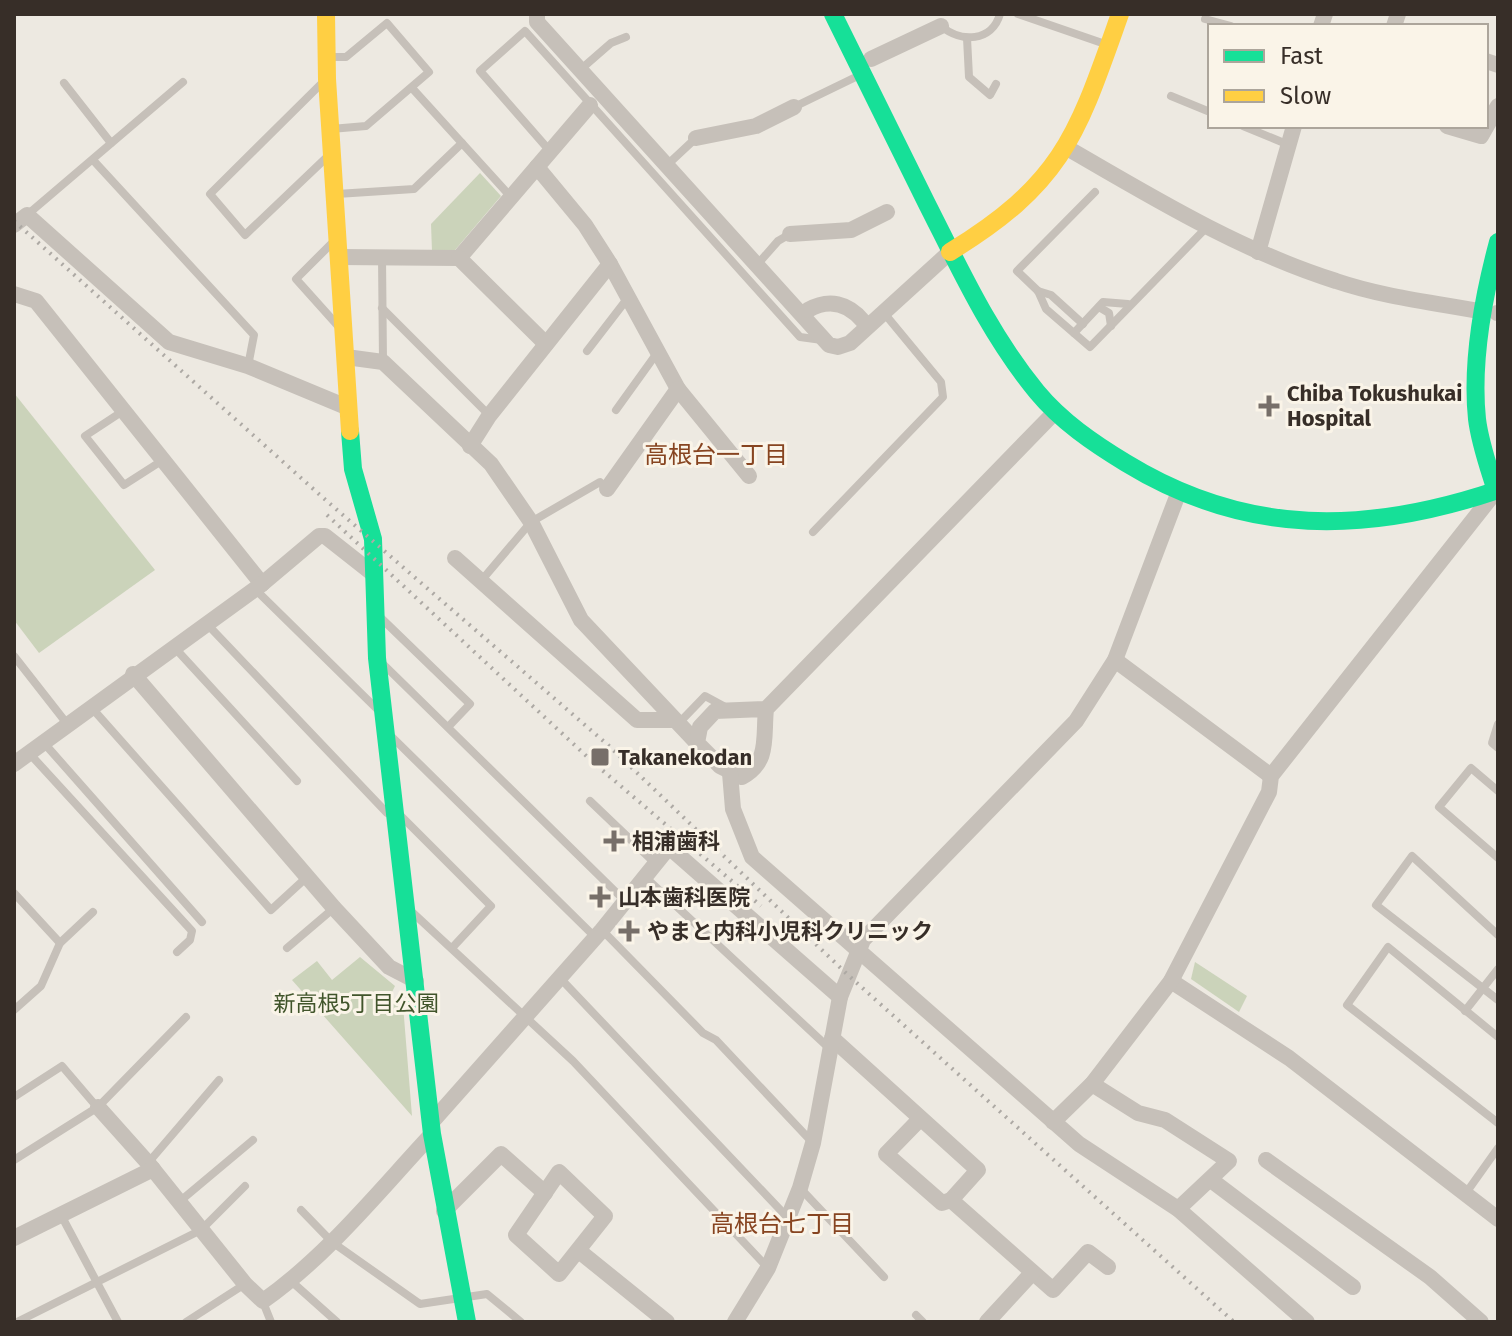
<svg xmlns="http://www.w3.org/2000/svg" width="1512" height="1336" font-family="'Fira Sans','Noto Sans JP',sans-serif">
	<style>
		.green { fill: #cbd3ba }
		.lines { fill: none; stroke-linecap: round; stroke-linejoin: round }
		.lane { stroke: #c6c0b9; stroke-width: 8 }
		.street { stroke: #c6c0b9; stroke-width: 16 }
		.fast { stroke: #16e098; stroke-width: 18 }
		.slow { stroke: #ffcf43; stroke-width: 18 }
		.rail { stroke: #ada9a4; stroke-width: 4; stroke-dasharray: 2 6; stroke-linecap: butt }
		.poi-dot { fill: #776f69; stroke: #faf4e8; stroke-width: 3 }
		.labels { text-anchor: middle; stroke-width: 6; stroke-linejoin: round; paint-order: stroke }
		.poi-label { font-size: 22px; font-weight: bold; fill: #372e28; stroke: #faf4e8; text-anchor: start }
		.park-label { font-size: 22px; fill: #41552b; stroke: #faf4e8 }
		.neighbourhood-label { font-size: 24px; fill: #874420; stroke: #faf4e8 }
	</style>
	<rect width="100%" height="100%" fill="#ede9e1"/>
	<g class="green">
		<polygon points="480,173 501,196 455,250 432,251 431,224"/>
		<polygon points="14,393 155,570 39,653 14,620"/>
		<polygon points="360,957 395,986 389,998 403,1005 412,1116 292,980 317,961 332,980"/>
		<polygon points="1195,962 1247,996 1239,1012 1191,979"/>
	</g>
	<g class="lines">
		<g class="lane">
			<polyline points="1018,14 1108,45"/>
			<polyline points="1205,19 1231,26"/>
			<path d="M 941,26 C 961,43 992,42 1000,14"/>
			<polyline points="967,38 969,77 990,95 996,84"/>
			<polyline points="327,57 346,57 387,23 429,72 366,126 331,129"/>
			<polyline points="580,70 611,43 626,37"/>
			<polyline points="323,82 210,194 245,235 327,157"/>
			<polyline points="64,83 111,143"/>
			<polyline points="412,88 511,197"/>
			<polyline points="1171,96 1210,112"/>
			<polyline points="794,107 862,74"/>
			<polyline points="1243,126 1289,145"/>
			<polyline points="549,150 480,71 525,31 800,337 822,340"/>
			<polyline points="93,160 254,335 248,366"/>
			<polyline points="666,166 696,138"/>
			<polyline points="1095,192 1017,271 1038,291 1046,309 1090,347 1207,227"/>
			<polyline points="337,194 414,189 462,143"/>
			<polyline points="27,215 183,82"/>
			<polyline points="334,241 296,279 339,327"/>
			<polyline points="382,257 383,362"/>
			<polyline points="756,266 778,241 790,234"/>
			<polyline points="1038,291 1051,295 1083,324"/>
			<polyline points="1099,307 1109,313 1111,326"/>
			<polyline points="382,308 489,415"/>
			<polyline points="1074,333 1103,302 1128,304"/>
			<polyline points="587,351 627,299"/>
			<polyline points="616,410 657,353"/>
			<polyline points="123,411 85,436 124,485 163,460"/>
			<polyline points="813,532 943,397 941,382 884,313"/>
			<polyline points="481,581 531,522 600,482 607,489"/>
			<polyline points="255,589 377,709"/>
			<polyline points="381,618 470,704 449,726"/>
			<polyline points="206,623 387,813"/>
			<polyline points="174,647 297,781"/>
			<polyline points="14,656 68,725"/>
			<polyline points="383,664 625,901"/>
			<polyline points="91,707 271,910 307,877"/>
			<polyline points="678,724 705,696 729,709"/>
			<polyline points="1498,724 1492,743 1498,748"/>
			<polyline points="391,736 595,937"/>
			<polyline points="44,743 202,922"/>
			<polyline points="29,753 192,931 190,940 177,952"/>
			<polyline points="1498,791 1471,768 1439,807 1498,858"/>
			<polyline points="590,801 656,864"/>
			<polyline points="398,813 491,906 452,948"/>
			<polyline points="645,877 829,1048"/>
			<polyline points="14,893 60,943"/>
			<polyline points="413,913 573,1061 768,1268"/>
			<polyline points="602,930 703,1033 716,1040 812,1142"/>
			<polyline points="1498,935 1412,856 1376,905 1498,1000"/>
			<polyline points="287,948 334,908"/>
			<polyline points="560,978 788,1218"/>
			<polyline points="14,1010 41,986 60,943 93,912"/>
			<polyline points="1465,1011 1498,969"/>
			<polyline points="1498,1037 1388,947 1347,1005 1498,1123"/>
			<polyline points="14,1097 62,1066 97,1107"/>
			<polyline points="14,1160 98,1107 186,1017"/>
			<polyline points="148,1163 219,1080"/>
			<polyline points="800,1188 884,1277"/>
			<polyline points="1466,1193 1498,1148"/>
			<polyline points="179,1202 253,1140"/>
			<polyline points="301,1210 332,1242 420,1304 487,1294 521,1322"/>
			<polyline points="61,1215 118,1322"/>
			<polyline points="291,1281 337,1322"/>
			<polyline points="263,1302 271,1322"/>
			<polyline points="916,1315 923,1322"/>
			<polyline points="17,1322 201,1230 245,1186"/>
			<polyline points="186,1322 245,1284"/>
		</g>
		<g class="street">
			<polyline points="537,14 537,22 829,345 838,347 850,343 950,252"/>
			<polyline points="1321,26 1325,14"/>
			<polyline points="1394,26 1398,14"/>
			<polyline points="871,59 941,26"/>
			<polyline points="1486,61 1498,65"/>
			<polyline points="1447,126 1481,136 1498,106"/>
			<polyline points="696,138 756,126 794,107"/>
			<path d="M 1069,149 C 1155,199 1241,251 1336,281 C 1383,297 1436,303 1485,312"/>
			<polyline points="537,167 585,225 610,264 678,389 749,476"/>
			<polyline points="14,225 27,215 169,342 248,366 349,408"/>
			<polyline points="790,234 851,230 887,212"/>
			<polyline points="1258,252 1294,126"/>
			<polyline points="339,257 459,258 590,105"/>
			<polyline points="459,258 546,344"/>
			<polyline points="14,294 36,301 262,584"/>
			<path d="M 808,310 C 829,298 848,303 863,321"/>
			<polyline points="1497,313 1498,313"/>
			<polyline points="346,357 383,362 491,464 531,522 581,620 697,743"/>
			<polyline points="470,446 489,416 610,264"/>
			<polyline points="607,489 678,389"/>
			<polyline points="455,558 637,720 674,720"/>
			<polyline points="1115,660 1271,776"/>
			<polyline points="133,674 334,908 389,967 416,981"/>
			<path d="M 766,709 L 715,711 L 700,727 L 697,743 L 720,766 L 742,777 C 770,762 763,737 766,709 L 1055,412"/>
			<polyline points="14,764 262,584 319,536 325,536 372,573"/>
			<polyline points="730,773 733,809 752,857 1079,1144 1178,1209 1307,1322"/>
			<polyline points="1171,981 1289,1058 1498,1219"/>
			<polyline points="832,1038 978,1170 951,1200 1053,1290 1088,1252 1108,1267"/>
			<polyline points="1092,1084 1138,1113 1165,1120 1229,1161 1178,1209"/>
			<path d="M 98,1107 L 148,1163 L 245,1284 L 263,1301 C 327,1256 378,1192 432,1134"/>
			<polyline points="920,1119 886,1154 942,1203 951,1200"/>
			<polyline points="1053,1122 1092,1084 1171,981 1269,792 1271,776 1496,491"/>
			<polyline points="431,1123 602,930 669,847 840,997"/>
			<polyline points="1266,1160 1430,1277 1481,1322"/>
			<polygon points="559,1172 605,1216 559,1274 516,1235"/>
			<polyline points="1211,1180 1353,1287"/>
			<polyline points="444,1211 501,1154 545,1193"/>
			<polyline points="14,1238 153,1169"/>
			<polyline points="579,1251 667,1322"/>
			<polyline points="735,1322 768,1268 800,1188 813,1143 840,997 863,940 1076,721 1115,660 1178,494"/>
			<polyline points="987,1322 1032,1273"/>
		</g>
		<g class="fast">
			<path d="M 833,14 C 864,77 896,140 927,204 C 960,269 990,335 1037,392 C 1061,421 1093,443 1126,463 C 1247,537 1367,534 1498,490"/>
			<polyline points="350,431 353,469 373,539 377,658 432,1134 467,1322"/>
			<path d="M 1496,491 C 1489,468 1480,444 1477,419 C 1471,361 1483,298 1498,242"/>
		</g>
		<g class="slow">
			<polyline points="326,14 327,79 350,431"/>
			<path d="M 950,252 C 1064,182 1077,135 1120,14"/>
		</g>
		<g class="rail">
			<polyline points="14,221 329,503 608,745 848,975 1234,1322"/>
			<polyline points="327,515 595,764 761,906"/>
		</g>
	</g>
	<g class="poi-dot">
		<path d="M1265 394h8v8h8v8h-8v8h-8v-8h-8v-8h8z"/>
		<rect x="590" y="747" width="20" height="20" rx="4"/>
		<path d="M610 829h8v8h8v8h-8v8h-8v-8h-8v-8h8z"/>
		<path d="M596 885h8v8h8v8h-8v8h-8v-8h-8v-8h8z"/>
		<path d="M625 919h8v8h8v8h-8v8h-8v-8h-8v-8h8z"/>
	</g>
	<g class="labels">
		<g class="poi-label">
			<text x="1287" y="401">Chiba Tokushukai<tspan x="1287" dy="25">Hospital</tspan></text>
			<text x="618" y="765">Takanekodan</text>
			<text x="632" y="849">相浦歯科</text>
			<text x="618" y="905">山本歯科医院</text>
			<text x="647" y="939">やまと内科小児科クリニック</text>
		</g>
		<g class="park-label">
			<text x="356" y="1011">新高根5丁目公園</text>
		</g>
		<g class="neighbourhood-label">
			<text x="716" y="463">高根台一丁目</text>
			<text x="782" y="1232">高根台七丁目</text>
		</g>
	</g>
	<rect width="1512" height="1336" fill="none" stroke="#372e28" stroke-width="32"/>
	<rect x="1208" y="24" width="280" height="104" fill="#faf4e8" stroke="#aca59b" stroke-width="2"/>
	<rect x="1224" y="50" width="40" height="12" fill="#16e098" stroke="#aca59b" stroke-width="2"/>
	<text x="1280" y="64" font-size="24" fill="#372e28">Fast</text>
	<rect x="1224" y="90" width="40" height="12" fill="#ffcf43" stroke="#aca59b" stroke-width="2"/>
	<text x="1280" y="104" font-size="24" fill="#372e28">Slow</text>
</svg>
